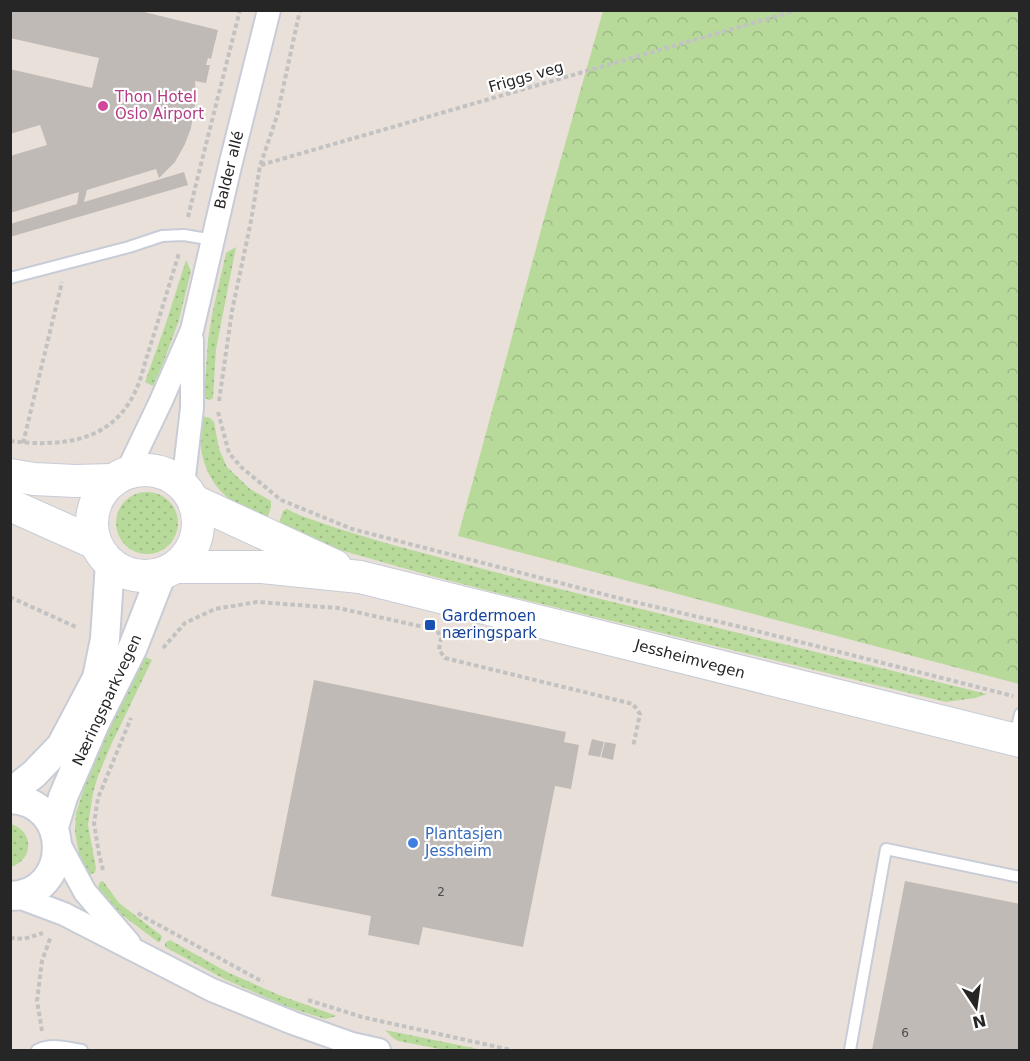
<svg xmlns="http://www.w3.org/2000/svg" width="1030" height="1061" font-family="'DejaVu Sans',sans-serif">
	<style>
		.green { fill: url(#green-dots) }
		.forest { fill: url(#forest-crowns) }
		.building { fill: #c0bab6 }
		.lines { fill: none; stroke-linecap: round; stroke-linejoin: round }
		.service-casing { stroke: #c8ccd7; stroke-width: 14 }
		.minor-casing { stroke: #c8ccd7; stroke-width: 26 }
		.tertiary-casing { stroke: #c8ccd7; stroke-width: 32 }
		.secondary-casing { stroke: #c8ccd7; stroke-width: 34 }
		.path { stroke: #c2c2c2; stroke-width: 4; stroke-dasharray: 4.5 3; stroke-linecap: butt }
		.service { stroke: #fff; stroke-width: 10 }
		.minor { stroke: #fff; stroke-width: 22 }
		.tertiary { stroke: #fff; stroke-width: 28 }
		.secondary { stroke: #fff; stroke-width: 32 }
		.hotel-dot { fill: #d1479c; stroke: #fff; stroke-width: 2 }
		.transit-dot { fill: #1a4fb4; stroke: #fff; stroke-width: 2 }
		.shop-dot { fill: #3f7fe0; stroke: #fff; stroke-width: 2 }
		.labels { text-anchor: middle; stroke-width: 4.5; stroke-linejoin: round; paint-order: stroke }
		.number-label { font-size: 12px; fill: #4c4b4a }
		.street-label { font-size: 15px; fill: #262626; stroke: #fff }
		.hotel-label { font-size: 15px; fill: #b23c85; stroke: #fff; text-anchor: start }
		.transit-label { font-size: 15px; fill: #164399; stroke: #fff; text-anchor: start }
		.shop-label { font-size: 15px; fill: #366cbe; stroke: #fff; text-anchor: start }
	</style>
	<defs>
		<pattern id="green-dots" width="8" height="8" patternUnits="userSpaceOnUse" patternTransform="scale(1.5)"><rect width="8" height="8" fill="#b7da9a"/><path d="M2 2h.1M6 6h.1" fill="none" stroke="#9dbb85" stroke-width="1.8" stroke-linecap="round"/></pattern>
		<pattern id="forest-crowns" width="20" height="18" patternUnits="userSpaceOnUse" patternTransform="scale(1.5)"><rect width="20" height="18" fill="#b7da9a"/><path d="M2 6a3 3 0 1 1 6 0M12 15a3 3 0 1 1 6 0" fill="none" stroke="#9dbb85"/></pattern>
	</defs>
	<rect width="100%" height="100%" fill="#e8e0d9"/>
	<g class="green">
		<polygon points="236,247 216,349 213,398 210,400 204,398 208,340 212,315 226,253"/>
		<polygon points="186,260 191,271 179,320 162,366 153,386 145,382 166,323"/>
		<path d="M 202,416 L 210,418 L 214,422 L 219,449 L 227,467 L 250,489 L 271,501 L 271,507 L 266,522 C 253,514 239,507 227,497 C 204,478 196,445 202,416 Z"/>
		<circle cx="147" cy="523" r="31"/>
		<polygon points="287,509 299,515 336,528 389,544 552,587 987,694 975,698 946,702 501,594 428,575 340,550 290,533 279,523 283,511"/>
		<polygon points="141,655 152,660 110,747 98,776 93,793 88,825 96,868 95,872 90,875 88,874 79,854 75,832 76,813 93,761"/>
		<path d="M 11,824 C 34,831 34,859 11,867 Z"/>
		<polygon points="103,881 119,903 162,936 160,942 158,942 114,909 98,888 100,882"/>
		<polygon points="170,940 227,972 279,995 337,1016 325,1019 288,1007 224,979 165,947 165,943"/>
		<polygon points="385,1030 483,1050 445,1050 398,1041 393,1038"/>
	</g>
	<polygon class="forest" points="603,11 1019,11 1019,684 458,536 550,197"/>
	<g class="building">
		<polygon points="10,10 136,10 218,30 211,59 208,58 206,65 210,65 206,83 195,81 196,99 191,128 185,144 175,162 159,178 156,169 87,190 84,202 184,172 188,185 10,237 10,224 77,204 79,192 10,213 10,156 47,145 40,125 10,134 10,69 92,88 99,58 10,38"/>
		<polygon points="314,680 566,732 564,742 579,745 571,789 555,786 523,947 423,927 419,945 368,935 371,916 271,896"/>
		<polygon points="592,739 604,742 600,757 588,755"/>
		<polygon points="605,742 616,744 613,760 601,757"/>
		<polygon points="905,881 1020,904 1020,1050 872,1050"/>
	</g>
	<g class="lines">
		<defs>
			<g id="service">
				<polyline points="10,278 129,247 162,236 184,235 213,240"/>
				<polyline points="1015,737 1020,714"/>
				<path d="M 37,1050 C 51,1043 66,1047 82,1050"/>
				<polyline points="850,1050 886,849 1020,877"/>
			</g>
			<g id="minor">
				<polyline points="127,472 161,401 192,330 230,166 269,10"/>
				<polyline points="183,485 192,408 192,340"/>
				<polyline points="57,840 85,892 129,943"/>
				<polyline points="16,896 64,914 212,990 293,1023 352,1044 379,1050"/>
			</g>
			<g id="tertiary">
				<polyline points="10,793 34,774 61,746 97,678 105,639 110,563"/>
				<path d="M 10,799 C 73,801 72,895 10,896"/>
				<polyline points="54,827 63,797 95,723 133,647 162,573"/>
			</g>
			<g id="secondary">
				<circle cx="145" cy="523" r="53"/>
				<polyline points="10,475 34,479 75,481 112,480"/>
				<polyline points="194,501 335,566"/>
				<polyline points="10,505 95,543"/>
				<polyline points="176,567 262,567 360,577 1020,741"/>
			</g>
		</defs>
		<use href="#service" class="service-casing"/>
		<use href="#minor" class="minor-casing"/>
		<use href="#tertiary" class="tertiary-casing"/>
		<use href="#secondary" class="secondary-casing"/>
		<g class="path">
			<polyline points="261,165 798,10"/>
			<polyline points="188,217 202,160 240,10"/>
			<polyline points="219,401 232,311 251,221 260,166 277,116 300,10"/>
			<polyline points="218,412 229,453 241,467 281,500 352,529 622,599 741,627 1013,696"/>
			<path d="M 10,441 C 59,447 110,443 134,394 C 141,381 144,364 149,350 C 159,318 169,286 179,253"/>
			<polyline points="23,443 62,282"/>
			<polyline points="10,597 78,628"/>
			<polyline points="163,648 185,623 215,609 257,602 338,608 437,630 441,638 439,650 445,658 633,704 640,714 633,747"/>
			<polyline points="103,870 99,854 94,823 98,798 131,718"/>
			<polyline points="138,913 144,917 263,982"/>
			<polyline points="10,938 24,939 43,933"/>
			<polyline points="308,1000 362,1017 511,1050"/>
			<polyline points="42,1031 37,1001 42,961 51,936"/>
		</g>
		<use href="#service" class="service"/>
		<use href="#minor" class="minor"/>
		<use href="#tertiary" class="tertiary"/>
		<use href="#secondary" class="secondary"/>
	</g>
	<circle class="hotel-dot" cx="103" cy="106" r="6"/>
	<rect class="transit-dot" x="424" y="619" width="12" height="12" rx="3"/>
	<circle class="shop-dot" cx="413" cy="843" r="6"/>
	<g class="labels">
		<g class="number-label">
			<text x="441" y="896">2</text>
			<text x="905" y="1037">6</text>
		</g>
		<g class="street-label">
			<text transform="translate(526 77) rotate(-16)" y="5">Friggs veg</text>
			<text transform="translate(229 170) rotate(-76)" y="5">Balder allé</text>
			<text transform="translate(690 659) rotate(15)" y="5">Jessheimvegen</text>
			<text transform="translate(107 700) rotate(-65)" y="5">Næringsparkvegen</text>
		</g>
		<g class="hotel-label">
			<text x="115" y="102">Thon Hotel<tspan x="115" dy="17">Oslo Airport</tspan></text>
		</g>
		<g class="transit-label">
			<text x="442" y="621">Gardermoen<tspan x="442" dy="17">næringspark</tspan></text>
		</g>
		<g class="shop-label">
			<text x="425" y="839">Plantasjen<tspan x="425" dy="17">Jessheim</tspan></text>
		</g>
	</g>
	<rect width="1030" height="1061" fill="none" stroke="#262626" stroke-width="24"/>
	<g transform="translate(976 1007) rotate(167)" stroke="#ffffff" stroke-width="4.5" paint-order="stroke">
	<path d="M0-4.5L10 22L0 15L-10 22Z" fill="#262626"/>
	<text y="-9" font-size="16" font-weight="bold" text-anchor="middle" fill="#262626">N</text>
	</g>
</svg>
